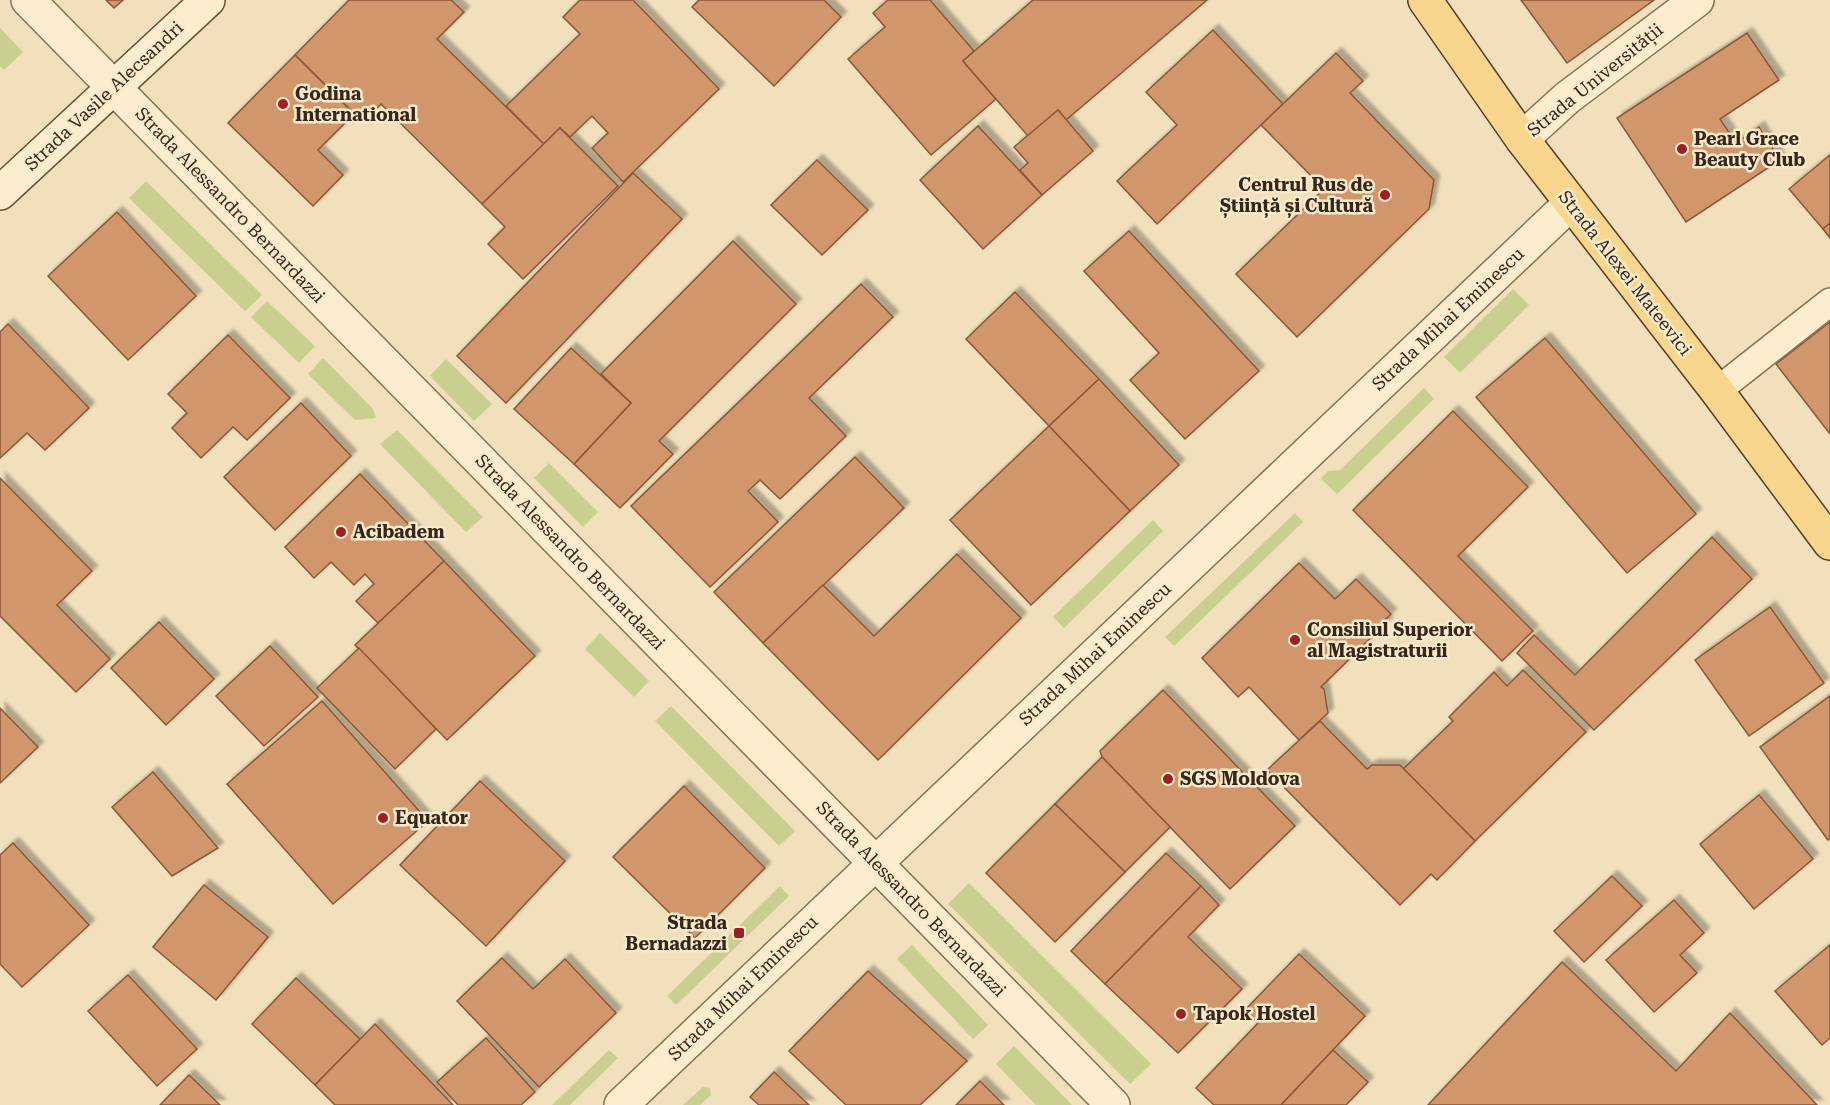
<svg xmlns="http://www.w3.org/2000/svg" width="1830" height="1105" font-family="'Roboto Serif',serif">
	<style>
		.green { fill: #c9cf8e }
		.building { fill: #d2966d; stroke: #8a5738; stroke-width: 1.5; filter: url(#shadow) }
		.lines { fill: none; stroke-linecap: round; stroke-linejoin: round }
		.service-casing { stroke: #896f53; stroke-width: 30 }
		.minor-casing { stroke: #896f53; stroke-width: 36 }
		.secondary-casing { stroke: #6a5037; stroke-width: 36 }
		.primary-casing { stroke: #563d29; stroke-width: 36 }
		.service { stroke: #fbedce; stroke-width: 27 }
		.minor { stroke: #fbedce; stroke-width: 33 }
		.secondary { stroke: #fbedce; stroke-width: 33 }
		.primary { stroke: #f9d68e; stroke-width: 33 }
		.poi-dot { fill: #9c1f22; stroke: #f8eacb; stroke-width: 2 }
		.labels { text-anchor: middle; stroke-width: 5; stroke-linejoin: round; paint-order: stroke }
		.street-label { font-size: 18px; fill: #37271a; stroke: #f8eacb }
		.poi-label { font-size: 18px; font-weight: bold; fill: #37271a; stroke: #f8eacb; text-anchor: start }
	</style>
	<defs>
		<filter id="shadow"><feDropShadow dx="5.5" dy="-5.5" stdDeviation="1.5" flood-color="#0004"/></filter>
	</defs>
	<rect width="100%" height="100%" fill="#f1e0bb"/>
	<g class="green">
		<polygon points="0,28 23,52 4,70 0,66"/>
		<polygon points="146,181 262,295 245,311 129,198"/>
		<polygon points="1513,289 1529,305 1460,373 1444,357"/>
		<polygon points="267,301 315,346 299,363 251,317"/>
		<polygon points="323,358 373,409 376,418 355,420 308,374"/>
		<polygon points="446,359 492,404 474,421 430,376"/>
		<polygon points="1424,388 1434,399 1337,494 1321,479 1328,471 1340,470"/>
		<polygon points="397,430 483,517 466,532 380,444"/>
		<polygon points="549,463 598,512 583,527 534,478"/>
		<polygon points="1295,513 1303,522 1174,646 1165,637"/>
		<polygon points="1153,520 1163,531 1064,628 1053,617"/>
		<polygon points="600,633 649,681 634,697 585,649"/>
		<polygon points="671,706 795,831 779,846 655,721"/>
		<polygon points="969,883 1151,1064 1130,1084 948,904"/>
		<polygon points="780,886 789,896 676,1005 667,996"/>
		<polygon points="912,945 988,1025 973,1039 897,959"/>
		<polygon points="1014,1046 1072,1105 1036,1105 996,1064"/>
		<polygon points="609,1050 618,1058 570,1105 552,1105"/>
		<polygon points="703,1087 710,1088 711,1095 700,1105 683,1105"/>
	</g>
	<g class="building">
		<polygon points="106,0 123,0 114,8"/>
		<polygon points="349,0 451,0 464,12 437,39 544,144 482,204 381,104 363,122 295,55"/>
		<polygon points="580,0 633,0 719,89 623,182 592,148 608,133 592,116 570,137 560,128 544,144 506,106 580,34 563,17"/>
		<polygon points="699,0 824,0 841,17 774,86 692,7"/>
		<polygon points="888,0 930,0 974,51 963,61 996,99 931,155 848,59 885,27 873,13"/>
		<polygon points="1033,0 1207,0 1066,120 1058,110 1028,136 963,61"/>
		<polygon points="1521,0 1654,0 1567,63"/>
		<polygon points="1213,30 1283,104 1157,224 1117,181 1177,125 1146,92"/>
		<polygon points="1747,33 1779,80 1720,119 1736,143 1759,127 1780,160 1686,222 1617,118"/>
		<polygon points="1336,53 1363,81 1350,93 1434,180 1429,209 1297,337 1236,274 1324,189 1261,125"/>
		<polygon points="295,55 354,114 318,150 343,175 313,206 228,123"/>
		<polygon points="1058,110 1093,151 1042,195 1020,170 1028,163 1014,147"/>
		<polygon points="978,126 1042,195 983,249 920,180"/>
		<polygon points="560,128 618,186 523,279 488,244 505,227 482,204"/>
		<polygon points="1830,155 1830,223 1823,229 1789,189"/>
		<polygon points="817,160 868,210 822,255 771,205"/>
		<polygon points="633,173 682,219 506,403 457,356"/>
		<polygon points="117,212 196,296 128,360 48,276"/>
		<polygon points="1830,223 1830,238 1823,229"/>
		<polygon points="1129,231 1259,371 1185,439 1130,380 1159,353 1084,271"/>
		<polygon points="733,241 796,304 659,441 673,454 620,508 574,464 631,403 601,374"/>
		<polygon points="861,284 893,317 809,398 846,436 780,499 760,480 748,491 778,522 710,587 631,506"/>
		<polygon points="1015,292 1099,379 1049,426 966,339"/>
		<polygon points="1830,322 1830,434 1776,364"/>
		<polygon points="8,324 89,408 45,450 27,433 0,458 0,332"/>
		<polygon points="228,335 290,398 247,440 233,427 201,458 172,428 187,413 168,394"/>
		<polygon points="1545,338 1696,514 1627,573 1476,397"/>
		<polygon points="571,348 631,403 574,464 514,409"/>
		<polygon points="1099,379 1179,465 1130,511 1049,426"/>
		<polygon points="301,403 351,456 275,530 224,477"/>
		<polygon points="1453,411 1528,487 1458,556 1533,631 1502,661 1353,510"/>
		<polygon points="1049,426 1130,511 1031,605 950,520"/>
		<polygon points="855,457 904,508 763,643 714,592"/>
		<polygon points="360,474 444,561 378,623 356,601 374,584 365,574 354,585 331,562 314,578 285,547"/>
		<polygon points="0,478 92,571 57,605 110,659 76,692 0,616"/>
		<polygon points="1712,537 1752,579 1594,730 1517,653 1534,635 1575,675"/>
		<polygon points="957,554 1021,618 878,760 763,643 823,585 874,636"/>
		<polygon points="444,561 535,656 447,740 355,645"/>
		<polygon points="1299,563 1335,599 1356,579 1391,614 1385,620 1387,622 1321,687 1324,689 1328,713 1299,740 1249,687 1238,697 1202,658"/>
		<polygon points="1770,607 1824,683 1749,736 1695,660"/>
		<polygon points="159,622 214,679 166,725 111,668"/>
		<polygon points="270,646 318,697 264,746 216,696"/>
		<polygon points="359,648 436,729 395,769 317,688"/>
		<polygon points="1523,670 1586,732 1475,841 1402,770 1453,721 1449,717 1494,672 1507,686"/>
		<polygon points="1163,690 1295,826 1230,889 1102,757 1100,751"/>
		<polygon points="1830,696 1830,838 1828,840 1760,747"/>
		<polygon points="322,701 428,821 333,904 227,784"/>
		<polygon points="0,708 38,747 0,783"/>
		<polygon points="1320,721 1367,769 1372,765 1400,765 1475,841 1437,880 1431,874 1400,905 1267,770"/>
		<polygon points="1102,757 1170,827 1125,872 1055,804"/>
		<polygon points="153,772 218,848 172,876 112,807"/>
		<polygon points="480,781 565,861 486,946 400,865"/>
		<polygon points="684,786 765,868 695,938 613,857"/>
		<polygon points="1759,795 1813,859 1754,909 1700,844"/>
		<polygon points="1055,804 1125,872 1055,942 986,873"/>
		<polygon points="13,843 89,925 22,987 0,964 0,855"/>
		<polygon points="1166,853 1201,886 1105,984 1071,951"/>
		<polygon points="1612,876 1642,906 1584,962 1554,931"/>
		<polygon points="204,885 268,937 216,1000 153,947"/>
		<polygon points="1201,886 1219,905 1188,937 1242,989 1178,1053 1105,984"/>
		<polygon points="1674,900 1704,933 1680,955 1697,973 1654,1012 1606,960"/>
		<polygon points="1830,945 1830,1038 1822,1045 1775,991"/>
		<polygon points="1299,954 1365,1016 1281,1105 1214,1105 1196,1088 1258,1023 1245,1010"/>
		<polygon points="502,958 533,989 565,959 616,1013 539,1087 457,1001"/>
		<polygon points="1562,962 1676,1071 1730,1013 1817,1105 1428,1105"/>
		<polygon points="868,971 967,1061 920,1105 846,1105 789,1051"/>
		<polygon points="128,975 197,1049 157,1086 88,1011"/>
		<polygon points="296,978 360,1039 315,1085 252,1024"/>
		<polygon points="375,1024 453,1105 335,1105 315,1085"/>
		<polygon points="486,1038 535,1092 521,1105 458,1105 437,1082"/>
		<polygon points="1333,1050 1368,1082 1346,1105 1281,1105"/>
		<polygon points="774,1072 809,1105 759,1105 750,1097"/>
		<polygon points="189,1075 220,1105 160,1105"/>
		<polygon points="980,1081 1004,1105 956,1105"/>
	</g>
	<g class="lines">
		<defs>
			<polyline id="service" points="1717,391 1830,302"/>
			<g id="minor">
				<polyline points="28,0 1113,1105"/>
				<polyline points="1522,139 1567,98 1697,0"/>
				<polyline points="621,1105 1571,203"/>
			</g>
			<polyline id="secondary" points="0,193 208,0"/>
			<polyline id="primary" points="1425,0 1522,139 1717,391 1830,543"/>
		</defs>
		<use href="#service" class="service-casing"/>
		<use href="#minor" class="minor-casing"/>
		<use href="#secondary" class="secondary-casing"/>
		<use href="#primary" class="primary-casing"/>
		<use href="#service" class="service"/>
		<use href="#minor" class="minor"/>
		<use href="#secondary" class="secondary"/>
		<use href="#primary" class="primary"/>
	</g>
	<g class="poi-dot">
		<circle cx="283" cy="104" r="6"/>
		<circle cx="1682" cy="149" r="6"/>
		<circle cx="1385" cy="195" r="6"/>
		<circle cx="341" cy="532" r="6"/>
		<circle cx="1295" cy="640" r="6"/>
		<circle cx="1168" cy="779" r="6"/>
		<circle cx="383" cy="818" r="6"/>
		<rect x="733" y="927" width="12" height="12" rx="3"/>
		<circle cx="1181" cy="1014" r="6"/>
	</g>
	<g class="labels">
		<g class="street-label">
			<text transform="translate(1595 80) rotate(-39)" y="6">Strada Universității</text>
			<text transform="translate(104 96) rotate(-43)" y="6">Strada Vasile Alecsandri</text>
			<text transform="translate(230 205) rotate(46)" y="6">Strada Alessandro Bernardazzi</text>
			<text transform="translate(1625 273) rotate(52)" y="6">Strada Alexei Mateevici</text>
			<text transform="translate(1448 319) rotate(-43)" y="6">Strada Mihai Eminescu</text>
			<text transform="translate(570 552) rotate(46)" y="6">Strada Alessandro Bernardazzi</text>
			<text transform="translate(1095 654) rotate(-43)" y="6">Strada Mihai Eminescu</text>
			<text transform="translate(911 899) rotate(46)" y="6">Strada Alessandro Bernardazzi</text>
			<text transform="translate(743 988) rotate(-44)" y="6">Strada Mihai Eminescu</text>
		</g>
		<g class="poi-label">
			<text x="295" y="100">Godina<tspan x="295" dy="21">International</tspan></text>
			<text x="1694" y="145">Pearl Grace<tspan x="1694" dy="21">Beauty Club</tspan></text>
			<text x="1373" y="191" text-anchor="end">Centrul Rus de<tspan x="1373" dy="21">Știință și Cultură</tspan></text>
			<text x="353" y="538">Acibadem</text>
			<text x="1307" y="636">Consiliul Superior<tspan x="1307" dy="21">al Magistraturii</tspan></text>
			<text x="1180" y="785">SGS Moldova</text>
			<text x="395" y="824">Equator</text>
			<text x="727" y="929" text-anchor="end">Strada<tspan x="727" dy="21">Bernadazzi</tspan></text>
			<text x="1193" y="1020">Tapok Hostel</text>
		</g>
	</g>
</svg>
